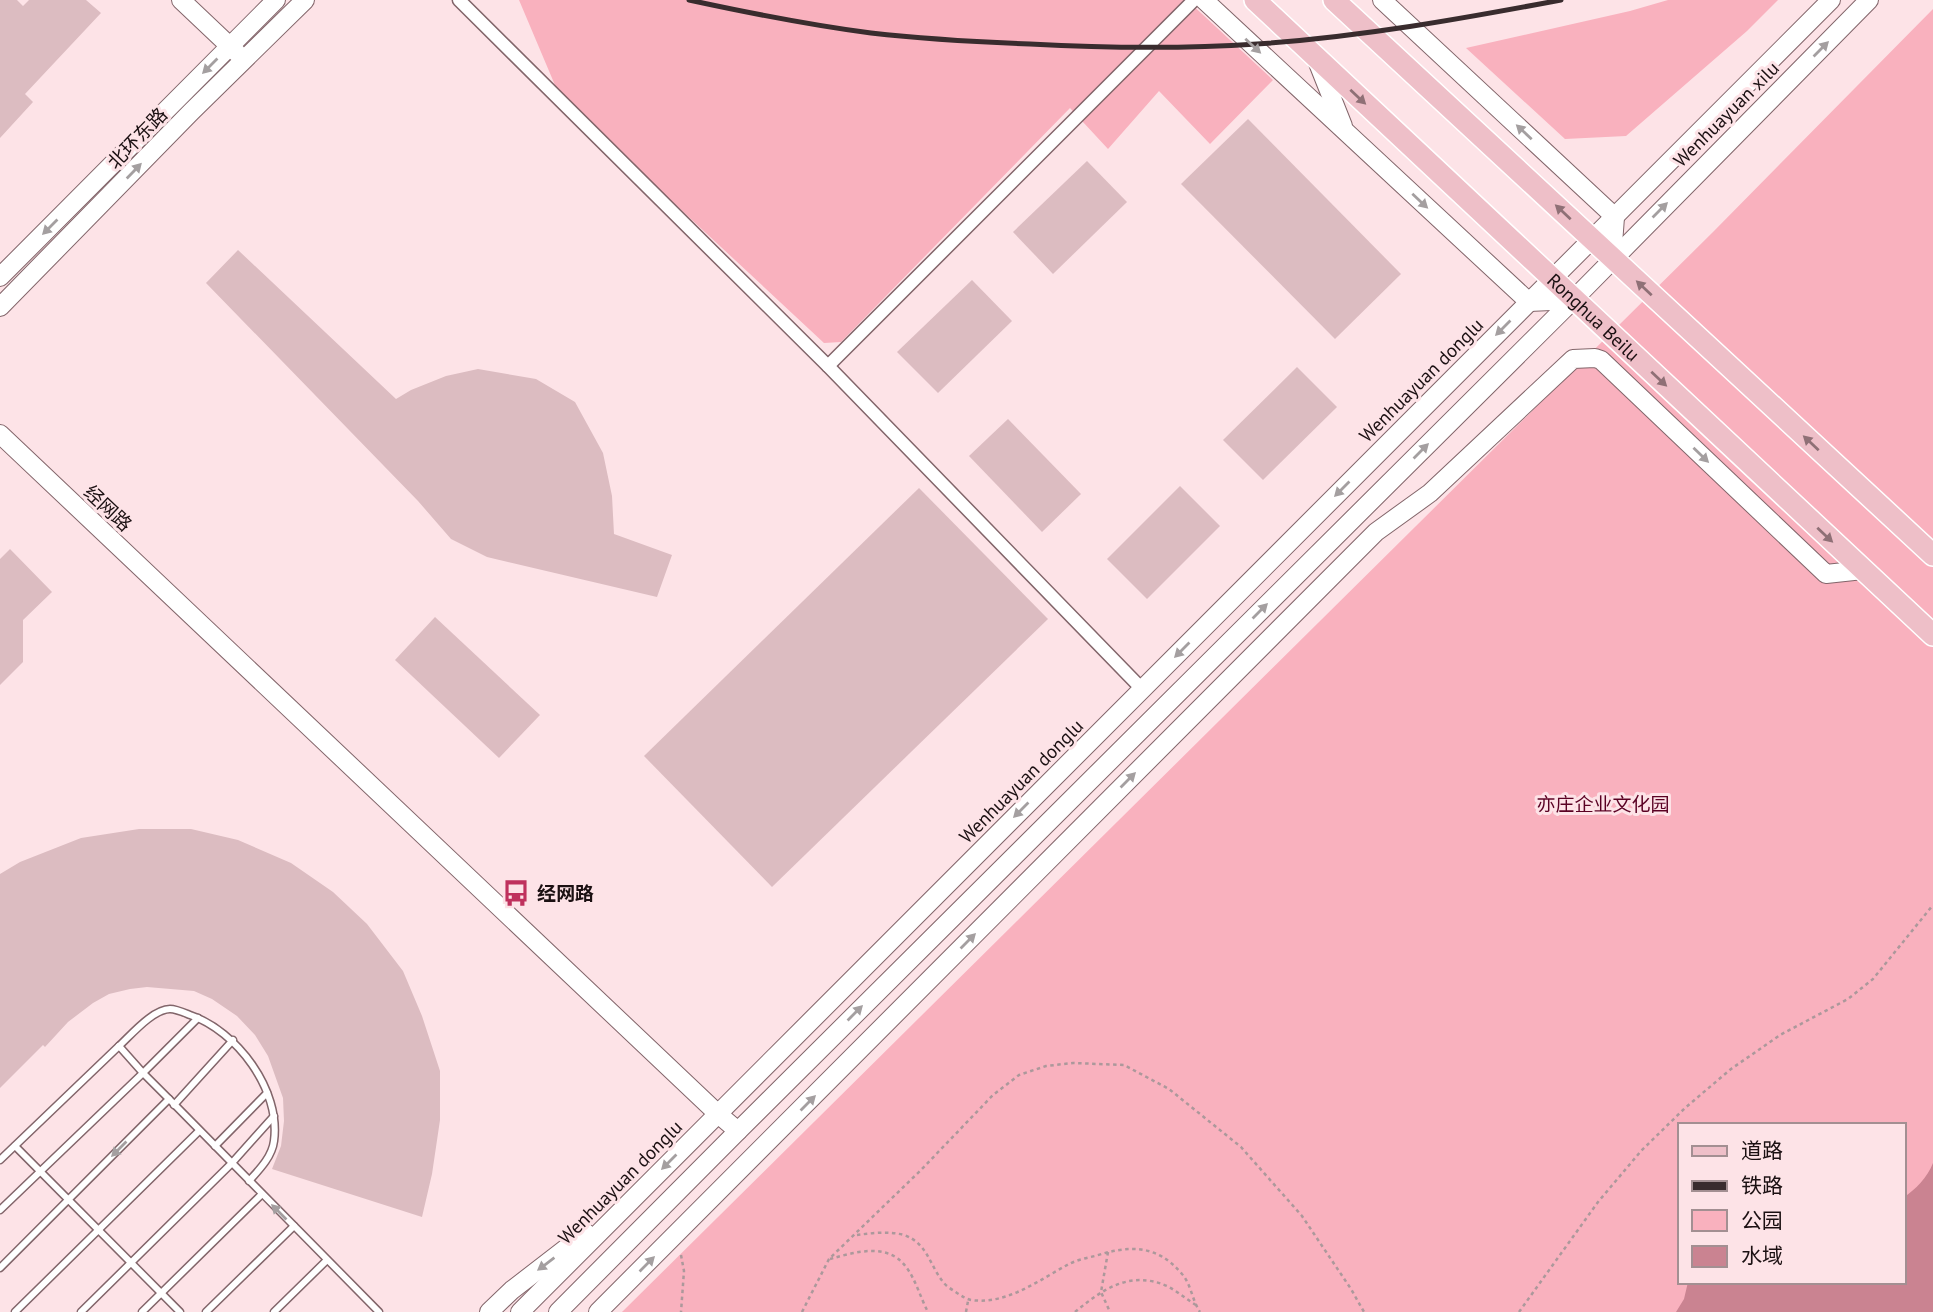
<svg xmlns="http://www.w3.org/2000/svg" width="1933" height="1312" font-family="'PT Sans','Noto Sans SC',sans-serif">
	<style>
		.green { fill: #f9b1be; fill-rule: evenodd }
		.water { fill: #ca8391 }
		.building { fill: #dcbcc1 }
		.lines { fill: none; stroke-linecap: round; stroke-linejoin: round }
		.lane-casing { stroke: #82656a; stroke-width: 9 }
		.street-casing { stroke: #82656a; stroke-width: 15 }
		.secondary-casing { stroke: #82656a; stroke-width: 20 }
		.primary-casing { stroke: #fff; stroke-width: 24 }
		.path { stroke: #ac989b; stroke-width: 2.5; stroke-dasharray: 3.5 3.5; stroke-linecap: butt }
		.lane { stroke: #fff; stroke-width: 6 }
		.street { stroke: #fff; stroke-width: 12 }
		.secondary { stroke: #fff; stroke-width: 18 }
		.primary { stroke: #eebfc8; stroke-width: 21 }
		.rail { stroke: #392c2e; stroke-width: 5 }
		.oneway { fill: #a49fa0 }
		.oneway2 { fill: #8f7076 }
		.labels { text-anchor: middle; stroke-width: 6; stroke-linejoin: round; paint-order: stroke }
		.street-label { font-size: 19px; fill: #1b1012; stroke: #fde3e7 }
		.park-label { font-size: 19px; fill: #5a0123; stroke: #fde3e7 }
		.poi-label { font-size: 19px; font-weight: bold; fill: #1b1012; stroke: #fde3e7; text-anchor: start }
	</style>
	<rect width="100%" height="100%" fill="#fde3e7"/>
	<g class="green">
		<polygon points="519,0 1187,0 1273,80 1210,144 1159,91 1108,149 1070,108 841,342 824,343 560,97"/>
		<polygon points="1668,0 1778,0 1747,31 1626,136 1565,139 1466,48 1630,11"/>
		<path d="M 1933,9 L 1933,1312 L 622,1312 L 1713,232 ZM 1679,1125 L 1903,1125 L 1903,1282 L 1679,1282 Z"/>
	</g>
	<path class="water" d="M 1933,1163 L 1933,1312 L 1676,1312 L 1684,1299 L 1688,1282 L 1903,1282 L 1903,1198 C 1916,1189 1927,1178 1933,1163 Z"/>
	<g class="building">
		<polygon points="0,0 17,0 23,6 29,0 86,0 101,13 25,94 33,102 0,138"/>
		<polygon points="1248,119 1401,274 1335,339 1181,184"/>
		<polygon points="1087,161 1127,202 1053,274 1013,232"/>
		<polygon points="238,250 396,399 411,390 446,376 478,369 536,379 575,402 603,453 612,496 614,534 672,555 657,597 487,557 451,539 418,501 206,283"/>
		<polygon points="972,280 1012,321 938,393 897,352"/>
		<polygon points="1297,367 1337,407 1263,480 1223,440"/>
		<polygon points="1008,419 1081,494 1042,532 969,456"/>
		<polygon points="1180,486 1220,526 1147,599 1107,559"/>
		<polygon points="919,488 1048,619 772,887 644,756"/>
		<polygon points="10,549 52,592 23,620 23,662 0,685 0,559"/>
		<polygon points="435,617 540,715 499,758 395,660"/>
		<polygon points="139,829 191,829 238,840 291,863 333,892 367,924 403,971 422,1016 440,1071 440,1120 432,1174 422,1217 272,1169 281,1146 284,1121 283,1098 268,1056 255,1035 237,1016 212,999 194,991 147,987 130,989 109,994 93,1003 68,1022 45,1047 43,1045 0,1088 0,874 20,862 81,838"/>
	</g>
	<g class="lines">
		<defs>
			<g id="lane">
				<path d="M 119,1046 C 131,1035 153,1009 170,1009 C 176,1009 185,1013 190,1015 C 237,1031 281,1090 274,1141 C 272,1157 259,1170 249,1181"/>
				<polyline points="174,1105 233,1040"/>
				<polyline points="15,1146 180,1312"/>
				<polyline points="215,1146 267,1093"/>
				<polyline points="0,1160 119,1046 143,1073 198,1018"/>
				<polyline points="0,1210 143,1073 169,1099"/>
				<polyline points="0,1268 169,1099 379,1312"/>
				<polyline points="15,1312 199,1131"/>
				<polyline points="81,1312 231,1164 274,1116"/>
				<polyline points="142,1312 262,1194"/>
				<polyline points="206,1312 294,1226"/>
				<polyline points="274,1312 327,1260"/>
			</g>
			<g id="street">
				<polyline points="459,0 828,366 1142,689"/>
				<polyline points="828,366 1194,0"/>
			</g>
			<g id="secondary">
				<polyline points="181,0 237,53"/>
				<polyline points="1204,0 1529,302 1573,300"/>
				<polyline points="1382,0 1615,217 1612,258"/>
				<polyline points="1316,58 1343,126"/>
				<polyline points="0,277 276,0"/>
				<polyline points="0,307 191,112 305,0"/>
				<polyline points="0,434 718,1114 738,1131"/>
				<polyline points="489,1312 512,1290 586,1233"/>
				<polyline points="520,1312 1831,0"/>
				<polyline points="558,1312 738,1131 1573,300 1869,0"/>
				<polyline points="598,1312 1376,532 1430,493 1573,359 1595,358 1601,360 1826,574 1863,570"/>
			</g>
			<g id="primary">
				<path id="s1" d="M 1255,0 L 1933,635"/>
				<polyline points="1334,0 1933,555"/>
			</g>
		</defs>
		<use href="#lane" class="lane-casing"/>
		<use href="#street" class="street-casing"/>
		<use href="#secondary" class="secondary-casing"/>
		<use href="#primary" class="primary-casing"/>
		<g class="path">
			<path d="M 857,1235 C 872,1233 889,1231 904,1235 C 928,1243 930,1267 944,1283 C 947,1287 953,1290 957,1293 C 962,1296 966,1299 971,1300 C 1007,1305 1039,1280 1069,1264 C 1077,1260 1086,1258 1095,1256 C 1129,1245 1157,1244 1182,1274 C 1191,1284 1192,1300 1200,1312"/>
			<polyline points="1108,1252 1101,1292 1110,1312"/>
			<polyline points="681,1255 684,1271 681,1312"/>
			<path d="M 830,1259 C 855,1252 888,1242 906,1267 C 915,1278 921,1299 928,1312"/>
			<polyline points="802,1312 829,1259 921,1170 993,1095 1019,1075 1046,1066 1073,1063 1124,1065 1169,1089 1241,1147 1302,1216 1351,1289 1364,1312"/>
			<polyline points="966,1312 968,1301"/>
			<path d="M 1075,1312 C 1103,1289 1130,1270 1167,1286 C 1177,1291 1186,1299 1196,1305"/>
			<polyline points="1519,1312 1598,1202 1641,1151 1685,1108 1731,1069 1780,1035 1848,999 1873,979 1933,905"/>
		</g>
		<use href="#lane" class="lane"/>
		<use href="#street" class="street"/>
		<use href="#secondary" class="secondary"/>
		<use href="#primary" class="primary"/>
		<path class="rail" d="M 689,0 C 749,13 810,25 871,33 C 924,39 977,42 1030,44 C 1105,48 1182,49 1257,44 C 1360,37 1460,19 1561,0"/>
	</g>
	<defs><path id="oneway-solid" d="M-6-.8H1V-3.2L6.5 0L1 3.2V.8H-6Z" transform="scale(1.75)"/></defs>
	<g class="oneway">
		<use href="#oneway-solid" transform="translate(1253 46) rotate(43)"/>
		<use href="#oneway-solid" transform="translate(1821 49) rotate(-45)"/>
		<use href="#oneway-solid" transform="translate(210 66) rotate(135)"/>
		<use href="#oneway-solid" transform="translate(1524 132) rotate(-137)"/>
		<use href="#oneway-solid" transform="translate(134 171) rotate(-46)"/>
		<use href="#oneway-solid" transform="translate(1420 201) rotate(43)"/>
		<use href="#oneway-solid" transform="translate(1660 210) rotate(-45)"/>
		<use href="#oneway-solid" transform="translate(50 227) rotate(135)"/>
		<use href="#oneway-solid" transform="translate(1503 328) rotate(135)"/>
		<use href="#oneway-solid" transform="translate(1421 451) rotate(-45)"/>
		<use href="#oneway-solid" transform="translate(1701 455) rotate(44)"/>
		<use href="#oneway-solid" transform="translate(1342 489) rotate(135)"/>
		<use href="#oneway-solid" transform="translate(1260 611) rotate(-45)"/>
		<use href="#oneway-solid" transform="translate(1182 650) rotate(135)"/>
		<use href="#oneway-solid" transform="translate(1128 780) rotate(-45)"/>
		<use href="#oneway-solid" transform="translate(1021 810) rotate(135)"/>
		<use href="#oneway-solid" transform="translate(968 941) rotate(-45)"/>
		<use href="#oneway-solid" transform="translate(855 1013) rotate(-45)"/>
		<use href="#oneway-solid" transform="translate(808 1103) rotate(-45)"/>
		<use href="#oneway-solid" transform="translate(119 1149) rotate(135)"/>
		<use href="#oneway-solid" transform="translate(669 1162) rotate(135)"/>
		<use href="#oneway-solid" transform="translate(279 1212) rotate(-135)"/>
		<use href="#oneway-solid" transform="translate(546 1264) rotate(143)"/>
		<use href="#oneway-solid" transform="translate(647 1264) rotate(-45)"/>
	</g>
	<g class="oneway2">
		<use href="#oneway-solid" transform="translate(1358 97) rotate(43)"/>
		<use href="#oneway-solid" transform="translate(1563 212) rotate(-137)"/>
		<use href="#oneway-solid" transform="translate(1644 288) rotate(-137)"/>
		<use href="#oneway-solid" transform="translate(1659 379) rotate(43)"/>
		<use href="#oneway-solid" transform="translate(1811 443) rotate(-137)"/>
		<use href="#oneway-solid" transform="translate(1825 535) rotate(43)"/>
	</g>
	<defs>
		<symbol id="bus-bare" viewBox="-9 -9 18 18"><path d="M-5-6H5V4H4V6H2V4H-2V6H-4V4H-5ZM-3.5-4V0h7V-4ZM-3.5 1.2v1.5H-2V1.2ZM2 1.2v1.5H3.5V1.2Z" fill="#bf315d" stroke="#fde3e7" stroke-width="2.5" paint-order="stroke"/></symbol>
	</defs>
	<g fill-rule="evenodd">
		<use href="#bus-bare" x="497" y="874" width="38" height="38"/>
	</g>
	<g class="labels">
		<g class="street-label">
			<text transform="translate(1726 114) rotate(-45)" y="7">Wenhuayuan xilu</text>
			<text transform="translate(137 138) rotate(-46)" y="7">北环东路</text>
			<text dy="7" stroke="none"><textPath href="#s1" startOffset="464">Ronghua Beilu</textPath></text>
			<text transform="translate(1421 380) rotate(-45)" y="7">Wenhuayuan donglu</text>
			<text transform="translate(108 508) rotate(43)" y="7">经网路</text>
			<text transform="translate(1021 781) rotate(-45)" y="7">Wenhuayuan donglu</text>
			<text transform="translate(620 1182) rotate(-45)" y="7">Wenhuayuan donglu</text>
		</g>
		<g class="park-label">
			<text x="1603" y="811">亦庄企业文化园</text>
		</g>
		<g class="poi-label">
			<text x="537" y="900">经网路</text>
		</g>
	</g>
	<rect x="1678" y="1123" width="228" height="161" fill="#fde3e7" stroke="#a38f92" stroke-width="2"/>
	<rect x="1692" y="1146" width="35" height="10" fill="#eebfc8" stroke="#a38f92" stroke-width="2"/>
	<text x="1741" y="1158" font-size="21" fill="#1b1012">道路</text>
	<rect x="1692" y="1181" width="35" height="10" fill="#392c2e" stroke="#a38f92" stroke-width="2"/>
	<text x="1741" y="1193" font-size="21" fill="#1b1012">铁路</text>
	<rect x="1692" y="1210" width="35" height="21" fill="#f9b1be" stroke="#a38f92" stroke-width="2"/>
	<text x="1741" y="1228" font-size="21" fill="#1b1012">公园</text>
	<rect x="1692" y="1246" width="35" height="21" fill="#ca8391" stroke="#a38f92" stroke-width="2"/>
	<text x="1741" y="1263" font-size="21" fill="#1b1012">水域</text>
</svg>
